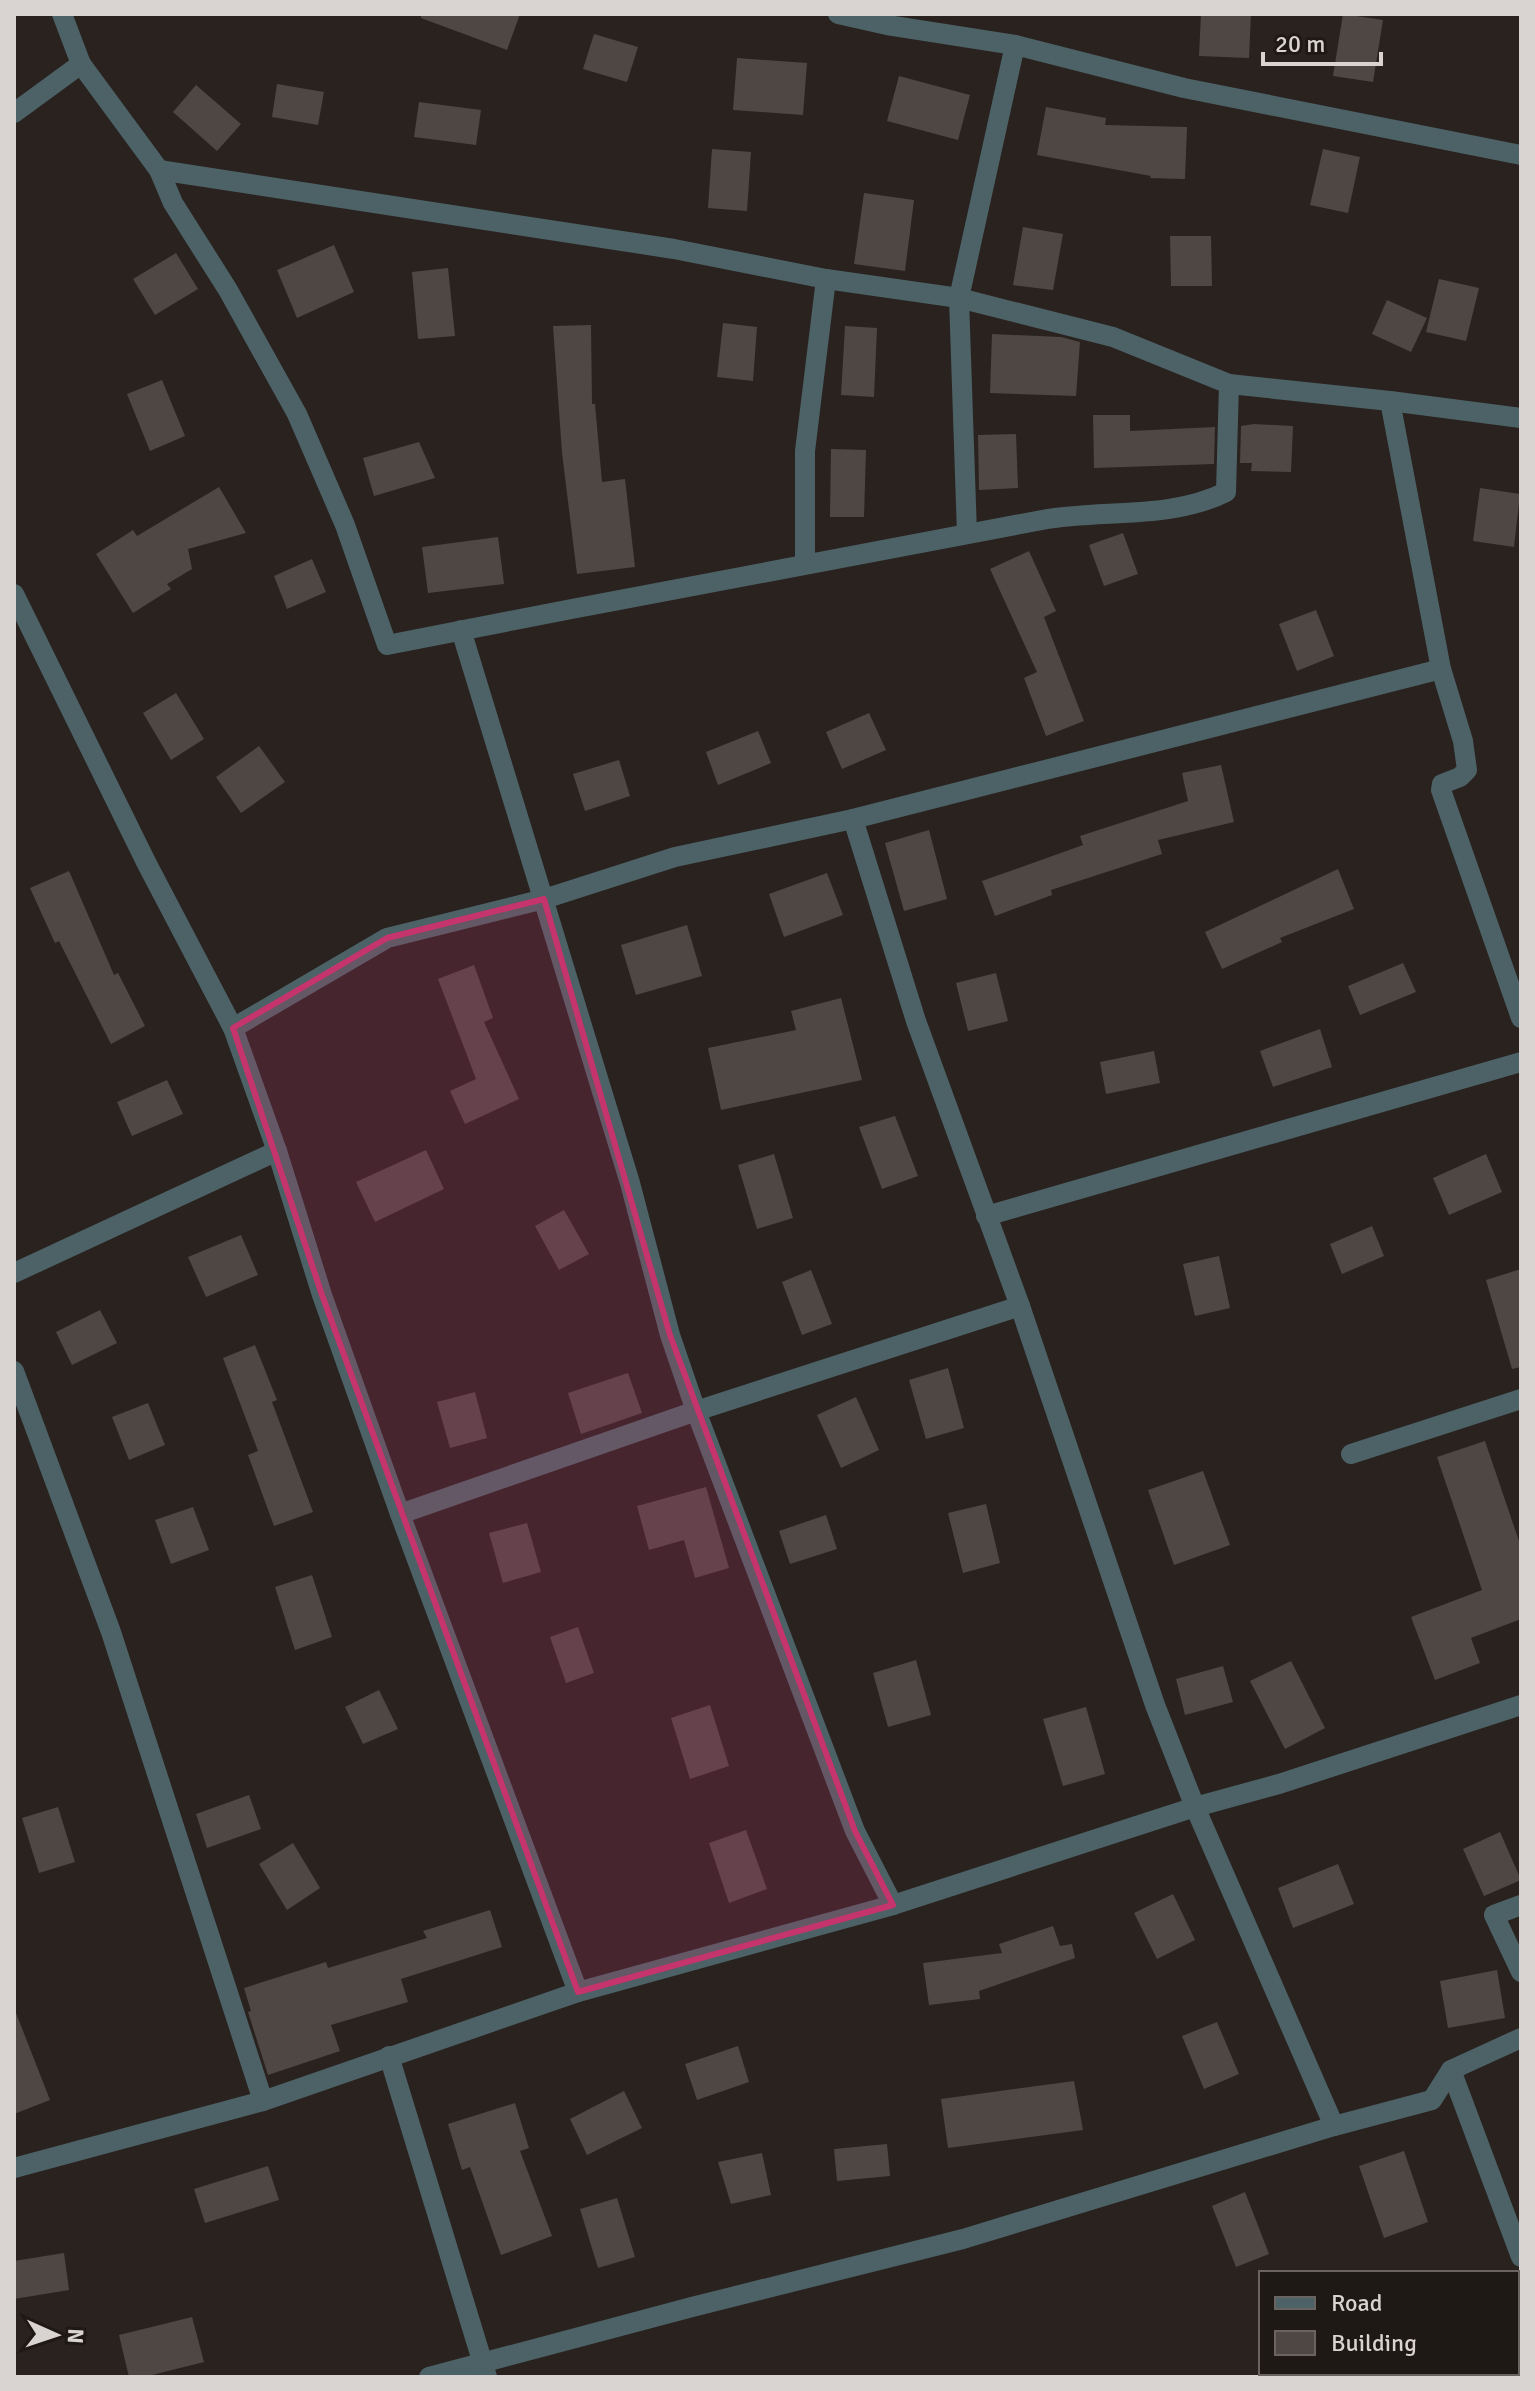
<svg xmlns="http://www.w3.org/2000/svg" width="1535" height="2391" font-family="Signika,sans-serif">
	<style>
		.building { fill: #4f4744 }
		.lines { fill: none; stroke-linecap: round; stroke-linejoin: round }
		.minor { stroke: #4d6266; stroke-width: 20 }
		.marked { fill: #c5346d; fill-opacity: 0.2; stroke: #c5346d; stroke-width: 6; stroke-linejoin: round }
	</style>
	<rect width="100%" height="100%" fill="#29221f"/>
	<g class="building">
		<polygon points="421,14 520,14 507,50 421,18"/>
		<polygon points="1201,14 1251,14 1249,58 1199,56"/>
		<polygon points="1343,14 1383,20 1373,82 1333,76"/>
		<polygon points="594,34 638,47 627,82 583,69"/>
		<polygon points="737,58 807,63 803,115 733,110"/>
		<polygon points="899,76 970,95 958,140 887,121"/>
		<polygon points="277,84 324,92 318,125 272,117"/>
		<polygon points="196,85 241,124 217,151 173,112"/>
		<polygon points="419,102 481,110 476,145 414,137"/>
		<polygon points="1046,107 1106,118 1105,125 1187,127 1185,179 1150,178 1151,176 1037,155"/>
		<polygon points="712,149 751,152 747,211 708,208"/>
		<polygon points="1323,149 1360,157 1348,213 1310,205"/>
		<polygon points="864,193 914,200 905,271 854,264"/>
		<polygon points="1023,227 1063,234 1053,290 1013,285"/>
		<polygon points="1170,236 1211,236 1212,286 1171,286"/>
		<polygon points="334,245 354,292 297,318 277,270"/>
		<polygon points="176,253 198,289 155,315 133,279"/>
		<polygon points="448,268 455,336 418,339 412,272"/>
		<polygon points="1439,279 1479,288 1466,341 1426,332"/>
		<polygon points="1387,300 1427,318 1411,352 1372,334"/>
		<polygon points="723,323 757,327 753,381 717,377"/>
		<polygon points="591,325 592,404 595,404 602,482 625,479 635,567 577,574 562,453 553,326"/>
		<polygon points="845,326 877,328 874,397 841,395"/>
		<polygon points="992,334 1061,337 1080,342 1076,396 990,393"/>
		<polygon points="162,380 185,436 150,451 127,394"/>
		<polygon points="1093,415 1130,415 1130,431 1215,427 1214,464 1094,468"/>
		<polygon points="1254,424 1293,426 1291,472 1251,471 1252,463 1240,463 1241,426"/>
		<polygon points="1016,434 1018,488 979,490 978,435"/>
		<polygon points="419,442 435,478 374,496 363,458"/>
		<polygon points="831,449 866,450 864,517 830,517"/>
		<polygon points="219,487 246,533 188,549 192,569 167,584 171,589 133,613 96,554 133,530 137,536"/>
		<polygon points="1480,488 1520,494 1514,547 1473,541"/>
		<polygon points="1123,533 1138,574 1104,586 1089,545"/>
		<polygon points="498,537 504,584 428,593 422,547"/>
		<polygon points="1029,551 1056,611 1044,617 1084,721 1046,736 1024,678 1037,672 990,569"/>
		<polygon points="312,559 326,592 287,609 274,576"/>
		<polygon points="1316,610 1334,656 1297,671 1279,624"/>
		<polygon points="176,693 204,739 171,760 143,713"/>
		<polygon points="869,713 886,750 842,769 826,732"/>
		<polygon points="758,731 771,763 718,785 706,752"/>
		<polygon points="259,746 285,782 241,813 216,777"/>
		<polygon points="619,760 630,796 585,811 573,774"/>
		<polygon points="1221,765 1234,822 1158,840 1162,854 1051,890 1052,895 995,916 982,881 1083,845 1080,836 1188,801 1182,773"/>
		<polygon points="929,830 947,899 904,911 885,843"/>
		<polygon points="1338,869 1354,909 1280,938 1282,942 1222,969 1205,932"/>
		<polygon points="69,871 114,975 118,973 145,1026 111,1044 59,941 55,943 30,888"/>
		<polygon points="827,873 843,915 784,937 769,894"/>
		<polygon points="687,925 702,976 636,995 621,945"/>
		<polygon points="1403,963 1416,992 1360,1015 1348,986"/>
		<polygon points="474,965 493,1018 484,1022 519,1099 465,1124 450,1091 476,1079 438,979"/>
		<polygon points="996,973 1008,1021 968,1031 956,983"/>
		<polygon points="841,998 862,1080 721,1110 708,1048 796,1030 791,1011"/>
		<polygon points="1320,1029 1332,1067 1273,1087 1260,1051"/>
		<polygon points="1154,1051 1160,1083 1106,1094 1100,1062"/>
		<polygon points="167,1080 183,1114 132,1136 117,1102"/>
		<polygon points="895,1116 918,1176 882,1189 859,1127"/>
		<polygon points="426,1150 444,1189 375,1222 356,1182"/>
		<polygon points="774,1154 793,1218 757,1229 738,1165"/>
		<polygon points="1486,1154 1502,1192 1449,1215 1433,1178"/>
		<polygon points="564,1210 589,1254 559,1270 535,1226"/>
		<polygon points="1372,1226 1384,1256 1342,1274 1330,1244"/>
		<polygon points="241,1235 258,1275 206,1297 188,1257"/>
		<polygon points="1219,1256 1230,1308 1195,1316 1183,1264"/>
		<polygon points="1521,1269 1521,1367 1512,1369 1486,1280"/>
		<polygon points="811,1270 832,1324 802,1335 782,1282"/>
		<polygon points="100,1310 117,1343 72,1365 56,1332"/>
		<polygon points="255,1345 277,1400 272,1402 313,1512 274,1526 248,1455 258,1451 223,1358"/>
		<polygon points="948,1368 964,1428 926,1439 909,1380"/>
		<polygon points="628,1373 642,1413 581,1434 568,1393"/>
		<polygon points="475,1392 487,1438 450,1448 437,1402"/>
		<polygon points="856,1397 879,1450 841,1468 817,1415"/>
		<polygon points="148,1403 165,1445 129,1460 112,1417"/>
		<polygon points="1485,1441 1521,1547 1521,1619 1471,1638 1480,1663 1435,1680 1411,1617 1482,1590 1437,1457"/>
		<polygon points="1203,1471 1230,1545 1174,1565 1148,1490"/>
		<polygon points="706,1487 729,1568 695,1578 684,1540 649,1550 637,1506"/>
		<polygon points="986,1504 1000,1563 963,1573 948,1513"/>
		<polygon points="193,1507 209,1550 171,1564 155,1520"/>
		<polygon points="826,1515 837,1549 790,1564 779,1531"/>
		<polygon points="527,1523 541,1572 503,1583 489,1533"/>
		<polygon points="312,1575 332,1637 295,1650 275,1587"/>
		<polygon points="578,1627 594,1673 566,1683 550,1637"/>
		<polygon points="916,1660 931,1715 888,1727 873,1673"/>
		<polygon points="1291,1661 1325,1728 1285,1749 1250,1681"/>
		<polygon points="1223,1666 1233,1702 1185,1715 1176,1679"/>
		<polygon points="379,1690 398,1729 363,1744 345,1707"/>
		<polygon points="710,1705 729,1766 690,1779 671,1718"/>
		<polygon points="1086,1707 1105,1774 1063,1786 1043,1719"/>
		<polygon points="249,1795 261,1829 207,1848 196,1814"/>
		<polygon points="58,1807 75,1862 39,1873 22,1818"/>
		<polygon points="746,1830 767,1889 729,1903 709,1843"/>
		<polygon points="1500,1832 1521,1880 1484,1896 1463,1849"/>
		<polygon points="293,1843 320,1888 287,1910 259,1864"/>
		<polygon points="1338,1864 1354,1904 1293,1928 1278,1888"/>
		<polygon points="1173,1894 1195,1940 1157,1959 1134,1913"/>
		<polygon points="490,1910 502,1947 401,1979 408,2002 331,2025 340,2051 268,2075 248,2012 251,2011 244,1988 326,1962 328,1968 427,1938 423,1931"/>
		<polygon points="1053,1926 1060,1946 1072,1944 1075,1958 979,1991 980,1999 929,2005 923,1963 1002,1953 999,1944"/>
		<polygon points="1497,1970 1505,2018 1448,2028 1440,1981"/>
		<polygon points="14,2013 16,2013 50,2100 14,2114"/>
		<polygon points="1217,2022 1239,2074 1204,2089 1182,2036"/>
		<polygon points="738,2046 749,2082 697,2100 685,2064"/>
		<polygon points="1074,2081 1083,2130 948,2148 941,2099"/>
		<polygon points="624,2091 642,2128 587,2155 570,2119"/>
		<polygon points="515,2103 529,2148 520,2151 552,2236 501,2255 470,2167 462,2170 448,2124"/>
		<polygon points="887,2144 890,2176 837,2181 834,2149"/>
		<polygon points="1404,2151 1428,2222 1384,2238 1359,2166"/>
		<polygon points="762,2153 771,2195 731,2204 718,2162"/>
		<polygon points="268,2166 279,2200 205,2223 194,2189"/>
		<polygon points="1245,2192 1269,2254 1236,2267 1212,2206"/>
		<polygon points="617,2198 635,2257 598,2268 580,2209"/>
		<polygon points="64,2253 69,2290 14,2299 14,2261"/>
		<polygon points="192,2317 204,2362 144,2377 129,2377 119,2335"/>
	</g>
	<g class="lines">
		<g class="minor">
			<path d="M 62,14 L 81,64 L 159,170 L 173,203 L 228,290 L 297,414 L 345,525 L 387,645 C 605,602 823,561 1042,520 C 1102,509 1170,520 1226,492 L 1229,384"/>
			<polyline points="838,14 887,25 1015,45 1184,88 1521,155"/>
			<polyline points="14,113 81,64"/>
			<polyline points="159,170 674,249 826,279 959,298 1113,337 1229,384 1390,401 1521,418"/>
			<polyline points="1390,401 1441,669 1463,741 1467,770 1460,777 1442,784 1441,790 1521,1018"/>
			<polyline points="967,534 959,298 1015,45"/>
			<polyline points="805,563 805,451 826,279"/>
			<polyline points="14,594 147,864 233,1028 277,1151 322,1295 400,1514 578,1992"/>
			<polyline points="461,630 630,1183 670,1335 696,1411 855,1831 893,1905"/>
			<polyline points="853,819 916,1021 1020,1306 1155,1705 1195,1807 1334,2126"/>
			<polyline points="233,1028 387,938 544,899 675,857 853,819 1441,669"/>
			<polyline points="986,1216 1521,1062"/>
			<polyline points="14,1273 277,1151"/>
			<polyline points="14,1371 111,1632 263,2101"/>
			<polyline points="1351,1454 1521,1399"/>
			<polyline points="400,1514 696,1411 1020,1306"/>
			<polyline points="1521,1905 1494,1915 1521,1972"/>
			<polyline points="389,2056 487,2377"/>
			<polyline points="1451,2070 1521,2257"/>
			<polyline points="14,2168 263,2101 578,1992 893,1905 1195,1807 1279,1784 1521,1705"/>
			<polyline points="429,2377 692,2307 963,2239 1334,2126 1432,2100 1451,2070 1521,2038"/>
		</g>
	</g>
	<path class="marked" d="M 544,899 L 670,1335 L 855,1831 L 893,1905 L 578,1992 L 322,1295 L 233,1028 L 387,938 Z"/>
	<rect width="1535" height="2391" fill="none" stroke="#d9d4d2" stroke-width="32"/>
	<rect x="1259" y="2271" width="260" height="104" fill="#1f1916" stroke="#696461" stroke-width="2"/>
	<rect x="1275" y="2297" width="40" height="12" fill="#4d6266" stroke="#696461" stroke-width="2"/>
	<text x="1331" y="2311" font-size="24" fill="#d9d4d2">Road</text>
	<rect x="1275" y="2331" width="40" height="24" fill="#4f4744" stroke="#696461" stroke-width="2"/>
	<text x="1331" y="2351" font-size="24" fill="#d9d4d2">Building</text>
	<g transform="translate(56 2335) rotate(93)" stroke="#1f1916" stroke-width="6" paint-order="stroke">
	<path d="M0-6L14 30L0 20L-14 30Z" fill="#d9d4d2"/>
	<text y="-12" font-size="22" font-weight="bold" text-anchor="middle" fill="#d9d4d2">N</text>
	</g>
	<path d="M1263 52v12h118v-12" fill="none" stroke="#d9d4d2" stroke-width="4"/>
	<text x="1275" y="52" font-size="24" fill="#d9d4d2" stroke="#1f1916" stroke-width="6" paint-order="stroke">20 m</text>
</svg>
